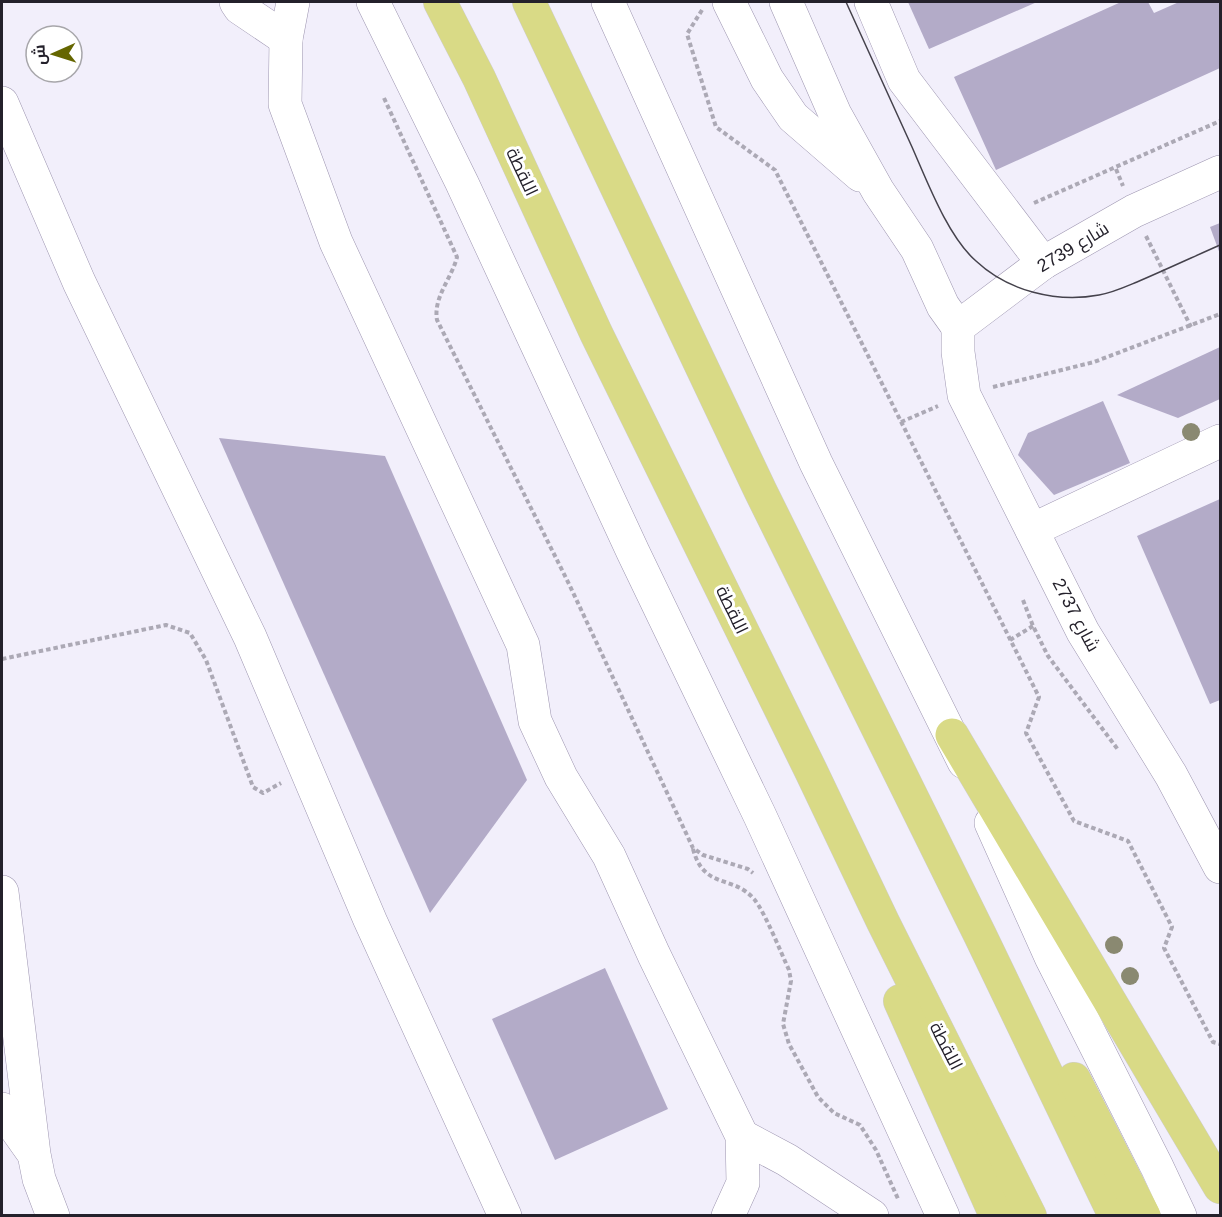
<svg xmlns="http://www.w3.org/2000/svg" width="1222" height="1217" font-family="Helvetica,Cairo,sans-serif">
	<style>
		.building { fill: #b3abc8 }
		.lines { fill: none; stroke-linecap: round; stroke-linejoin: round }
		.minor-casing { stroke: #9d95b0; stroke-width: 34 }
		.major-casing { stroke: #cfced0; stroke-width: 34 }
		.path { stroke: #aca9b5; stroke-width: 4; stroke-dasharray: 4.5 3; stroke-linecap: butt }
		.minor { stroke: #fff; stroke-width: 33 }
		.major { stroke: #d9da86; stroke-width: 33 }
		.tram { stroke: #45424c; stroke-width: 1.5 }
		.tree { fill: #8a8971 }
		.labels { text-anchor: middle; stroke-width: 6; stroke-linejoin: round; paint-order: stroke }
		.street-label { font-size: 18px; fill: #24212b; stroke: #fff }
	</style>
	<rect width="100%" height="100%" fill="#f2effb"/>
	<g class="building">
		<polygon points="908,2 1037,2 929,49"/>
		<polygon points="1121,2 1148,2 1154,13 1179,2 1220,2 1220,68 996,170 954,77"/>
		<polygon points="1220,223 1220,254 1210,227"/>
		<polygon points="1220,347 1220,399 1178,418 1117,395"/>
		<polygon points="1103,401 1130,463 1054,495 1018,455 1028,433"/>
		<polygon points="219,438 385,456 527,780 430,913"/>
		<polygon points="1220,499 1220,700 1210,704 1137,536"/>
		<polygon points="605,968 668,1109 555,1160 492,1019"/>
	</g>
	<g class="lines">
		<defs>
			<g id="minor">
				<polyline points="236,2 240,8 286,39"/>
				<polyline points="293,2 286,39 285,104 336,242 523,645 535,721 561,777 609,856 654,955 742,1136 743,1183 728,1216"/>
				<polyline points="373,2 462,183 633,552 760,816 943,1216"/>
				<polyline points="608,2 816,463 964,762"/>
				<polyline points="729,2 767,79 793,117 860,175"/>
				<polyline points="786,2 835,114 878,191 917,249 943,306 958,327"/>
				<polyline points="871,2 904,80 1043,263"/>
				<polyline points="2,103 79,282 250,637 370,920 505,1216"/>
				<polyline points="1220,172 1134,211 1043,263 958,327 958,352 964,395 1083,632 1171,775 1220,867"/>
				<polyline points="1032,530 1220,441"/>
				<polyline points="991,823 1051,957 1157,1167 1180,1216"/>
				<polyline points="2,892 34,1154 39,1179 53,1216"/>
				<polyline points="2,1109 31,1150"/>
				<polyline points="742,1136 787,1160 872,1216"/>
			</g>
			<g id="major">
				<polyline points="440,2 479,78 596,333 811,771 883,922 1030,1216"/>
				<polyline points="529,2 760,490 980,935 1115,1216"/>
				<polyline points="952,735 1220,1187"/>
				<polyline points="900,1001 996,1216"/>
				<polyline points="1074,1079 1144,1216"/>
			</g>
		</defs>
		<use href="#minor" class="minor-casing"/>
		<use href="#major" class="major-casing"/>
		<g class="path">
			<polyline points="702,10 687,34 716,127 775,170 1039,697 1026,733 1074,821 1128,841 1172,927 1164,948 1213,1042 1220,1044"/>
			<path d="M 384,98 L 457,257 C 452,278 433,297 437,320 L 569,584 L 693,848 L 703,855 L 748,869 L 753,873"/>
			<polyline points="1116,169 1123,186"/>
			<polyline points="1034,203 1220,121"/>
			<polyline points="1146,236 1191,327"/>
			<polyline points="993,387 1094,362 1220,314"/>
			<polyline points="901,422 938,406"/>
			<polyline points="1023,600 1033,626 1048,656 1119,751"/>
			<polyline points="1010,640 1033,626"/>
			<polyline points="2,659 166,625 190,633 206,660 253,787 263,793 281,783"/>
			<path d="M 693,849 C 704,890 732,874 754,899 C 765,912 781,953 789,970 L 791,981 L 783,1024 L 789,1044 L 818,1097 L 834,1113 L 860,1125 L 876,1150 L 899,1201"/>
		</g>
		<use href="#minor" class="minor"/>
		<use href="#major" class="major"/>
		<path class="tram" d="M 846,2 C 868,50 890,98 912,147 C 927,181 948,237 976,261 C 1008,291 1056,303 1099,295 C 1112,293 1125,287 1137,282 C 1165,270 1193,257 1220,245"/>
	</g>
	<g class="tree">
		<circle cx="1191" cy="432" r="9"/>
		<circle cx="1114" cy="945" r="9"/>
		<circle cx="1130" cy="976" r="9"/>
	</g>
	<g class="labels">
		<g class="street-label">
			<text transform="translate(522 172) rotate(65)" y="6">اللقطة</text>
			<text transform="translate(1073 247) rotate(-31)" y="6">شارع 2739</text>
			<text transform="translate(732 610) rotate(64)" y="6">اللقطة</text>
			<text transform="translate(1076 615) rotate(62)" y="6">شارع 2737</text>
			<text transform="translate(946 1046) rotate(63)" y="6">اللقطة</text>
		</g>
	</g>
	<rect width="1222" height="1217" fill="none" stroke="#24212b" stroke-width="6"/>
	<g transform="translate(54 54) rotate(267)"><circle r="28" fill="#ffffff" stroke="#a7a6aa" stroke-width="1.5"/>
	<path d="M0-4.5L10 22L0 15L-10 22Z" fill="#656600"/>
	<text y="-9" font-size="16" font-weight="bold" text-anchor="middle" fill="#24212b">ش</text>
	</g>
</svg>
